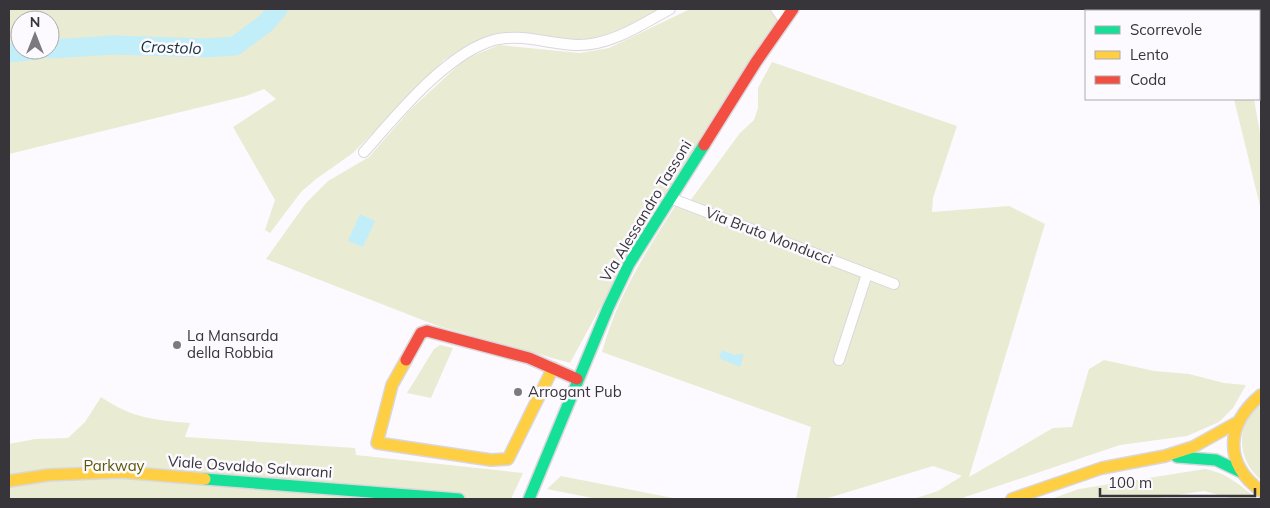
<svg xmlns="http://www.w3.org/2000/svg" width="1270" height="508" font-family="Mulish,sans-serif">
	<style>
		.green { fill: #eaebd3; fill-rule: evenodd }
		.water { fill: #c1eef9 }
		.lines { fill: none; stroke-linecap: round; stroke-linejoin: round }
		.river { stroke: #c1eef9; stroke-width: 19 }
		.street-casing { stroke: #d9d7db; stroke-width: 12 }
		.fast-casing { stroke: #d9d7db; stroke-width: 14 }
		.slow-casing { stroke: #d9d7db; stroke-width: 14 }
		.jam-casing { stroke: #d9d7db; stroke-width: 14 }
		.street { stroke: #fffeff; stroke-width: 10 }
		.fast { stroke: #16e098; stroke-width: 11 }
		.slow { stroke: #ffcf43; stroke-width: 11 }
		.jam { stroke: #f24e42; stroke-width: 11 }
		.poi-dot { fill: #7c7a7e; stroke: #fcf9ff; stroke-width: 2 }
		.labels { text-anchor: middle; stroke-width: 5; stroke-linejoin: round; paint-order: stroke }
		.street-label { font-size: 15px; fill: #373539; stroke: #fcf9ff }
		.poi-label { font-size: 15px; fill: #373539; stroke: #fcf9ff; text-anchor: start }
		.park-label { font-size: 15px; fill: #595b05; stroke: #fcf9ff }
		.water-label { font-size: 16px; font-style: italic; fill: #133339; stroke: #fcf9ff }
	</style>
	<rect width="100%" height="100%" fill="#fcfafe"/>
	<g class="green">
		<path d="M 9,9 L 662,9 C 635,23 610,37 579,41 L 491,36 L 444,60 L 353,153 L 316,179 L 301,192 L 270,233 L 265,230 L 275,200 L 233,127 L 276,99 L 264,89 L 246,96 L 9,154 ZM 20,20 L 50,20 L 50,50 L 20,50 Z"/>
		<polygon points="690,9 769,9 778,20 614,282 570,363 438,326 266,259 306,203 328,181 369,157 409,111 465,59 499,45 580,53 609,48"/>
		<path d="M 772,62 L 957,126 L 933,198 L 932,212 L 1009,206 L 1045,224 L 969,477 L 1053,428 L 1072,427 L 1089,369 L 1104,360 L 1154,371 L 1189,374 L 1224,383 L 1246,385 L 1233,408 L 1219,422 L 1187,436 L 1120,445 L 959,499 L 913,499 L 938,491 L 962,476 L 933,466 L 825,499 L 796,499 L 811,427 L 602,352 C 617,298 642,258 672,211 L 678,201 L 687,205 L 740,133 L 754,120 L 758,108 L 758,88 Z"/>
		<polygon points="1234,99 1254,99 1261,139 1261,210"/>
		<polygon points="440,345 453,348 431,398 407,393 434,349"/>
		<path d="M 101,397 C 132,418 153,420 190,423 L 185,437 L 355,448 L 356,455 L 523,473 L 511,499 L 9,499 L 9,444 L 35,439 L 68,438 L 85,422 Z"/>
		<path d="M 1261,405 L 1261,480 C 1237,460 1234,424 1261,405 Z"/>
		<path d="M 1205,469 C 1228,473 1240,486 1258,499 L 1233,499 L 1204,491 L 1150,499 L 1051,499 L 1079,489 Z"/>
		<polygon points="561,476 678,499 597,499 547,489"/>
	</g>
	<g class="water">
		<polygon points="360,214 375,221 363,247 348,241"/>
		<polygon points="722,350 734,355 744,354 740,367 719,358"/>
	</g>
	<g class="lines">
		<g class="river">
			<polyline points="50,49 113,45 206,48 235,46 266,23 278,9"/>
			<polyline points="9,53 37,50"/>
		</g>
		<defs>
			<g id="street">
				<polyline points="776,9 784,20"/>
				<path d="M 364,152 C 396,116 443,58 488,42 C 517,31 550,45 579,45 C 612,45 642,24 670,9"/>
				<polyline points="670,198 894,284"/>
				<polyline points="839,360 867,274"/>
			</g>
			<g id="fast">
				<polyline points="1177,457 1216,460 1241,472"/>
				<polyline points="205,479 459,499"/>
				<polyline points="529,499 608,308 629,264 704,145"/>
			</g>
			<g id="slow">
				<polyline points="1259,15 1261,29"/>
				<polyline points="406,360 392,385 377,443 491,460 508,459 553,368"/>
				<path d="M 1261,395 C 1226,424 1223,463 1261,491"/>
				<polyline points="9,481 48,475 120,472 205,479"/>
				<polyline points="1012,499 1102,468 1165,456 1193,447 1236,423"/>
			</g>
			<g id="jam">
				<polyline points="704,145 756,62 793,9"/>
				<polyline points="406,360 421,333 427,331 529,358 577,379"/>
			</g>
		</defs>
		<use href="#street" class="street-casing"/>
		<use href="#fast" class="fast-casing"/>
		<use href="#slow" class="slow-casing"/>
		<use href="#jam" class="jam-casing"/>
		<use href="#street" class="street"/>
		<use href="#fast" class="fast"/>
		<use href="#slow" class="slow"/>
		<use href="#jam" class="jam"/>
	</g>
	<g class="poi-dot">
		<circle cx="177" cy="345" r="5"/>
		<circle cx="518" cy="392" r="5"/>
	</g>
	<g class="labels">
		<g class="street-label">
			<text transform="translate(646 211) rotate(-59)" y="5">Via Alessandro Tassoni</text>
			<text transform="translate(769 236) rotate(21)" y="5">Via Bruto Monducci</text>
			<text transform="translate(250 467) rotate(4)" y="5">Viale Osvaldo Salvarani</text>
		</g>
		<g class="poi-label">
			<text x="187" y="341">La Mansarda<tspan x="187" dy="17">della Robbia</tspan></text>
			<text x="528" y="397">Arrogant Pub</text>
		</g>
		<g class="park-label">
			<text x="114" y="471">Parkway</text>
		</g>
		<g class="water-label">
			<text transform="translate(171 47) rotate(2)" y="6">Crostolo</text>
		</g>
	</g>
	<rect width="1270" height="508" fill="none" stroke="#373539" stroke-width="20"/>
	<rect x="1085" y="10" width="175" height="90" fill="#fcf9ff" stroke="#adabb0"/>
	<rect x="1095" y="26" width="25" height="8" fill="#16e098" stroke="#adabb0"/>
	<text x="1130" y="35" font-size="15" fill="#373539">Scorrevole</text>
	<rect x="1095" y="51" width="25" height="8" fill="#ffcf43" stroke="#adabb0"/>
	<text x="1130" y="60" font-size="15" fill="#373539">Lento</text>
	<rect x="1095" y="76" width="25" height="8" fill="#f24e42" stroke="#adabb0"/>
	<text x="1130" y="85" font-size="15" fill="#373539">Coda</text>
	<g transform="translate(35 35)"><circle r="24" fill="#fcf9ff" stroke="#adabb0"/>
	<path d="M0-4L9 19L0 12L-9 19Z" fill="#7c7a7e"/>
	<text y="-8" font-size="14" font-weight="bold" text-anchor="middle" fill="#373539">N</text>
	</g>
	<path d="M1100 488v8h155v-8" fill="none" stroke="#373539" stroke-width="2.5"/>
	<text x="1108" y="488" font-size="15" fill="#373539" stroke="#fcf9ff" stroke-width="4" paint-order="stroke">100 m</text>
</svg>
